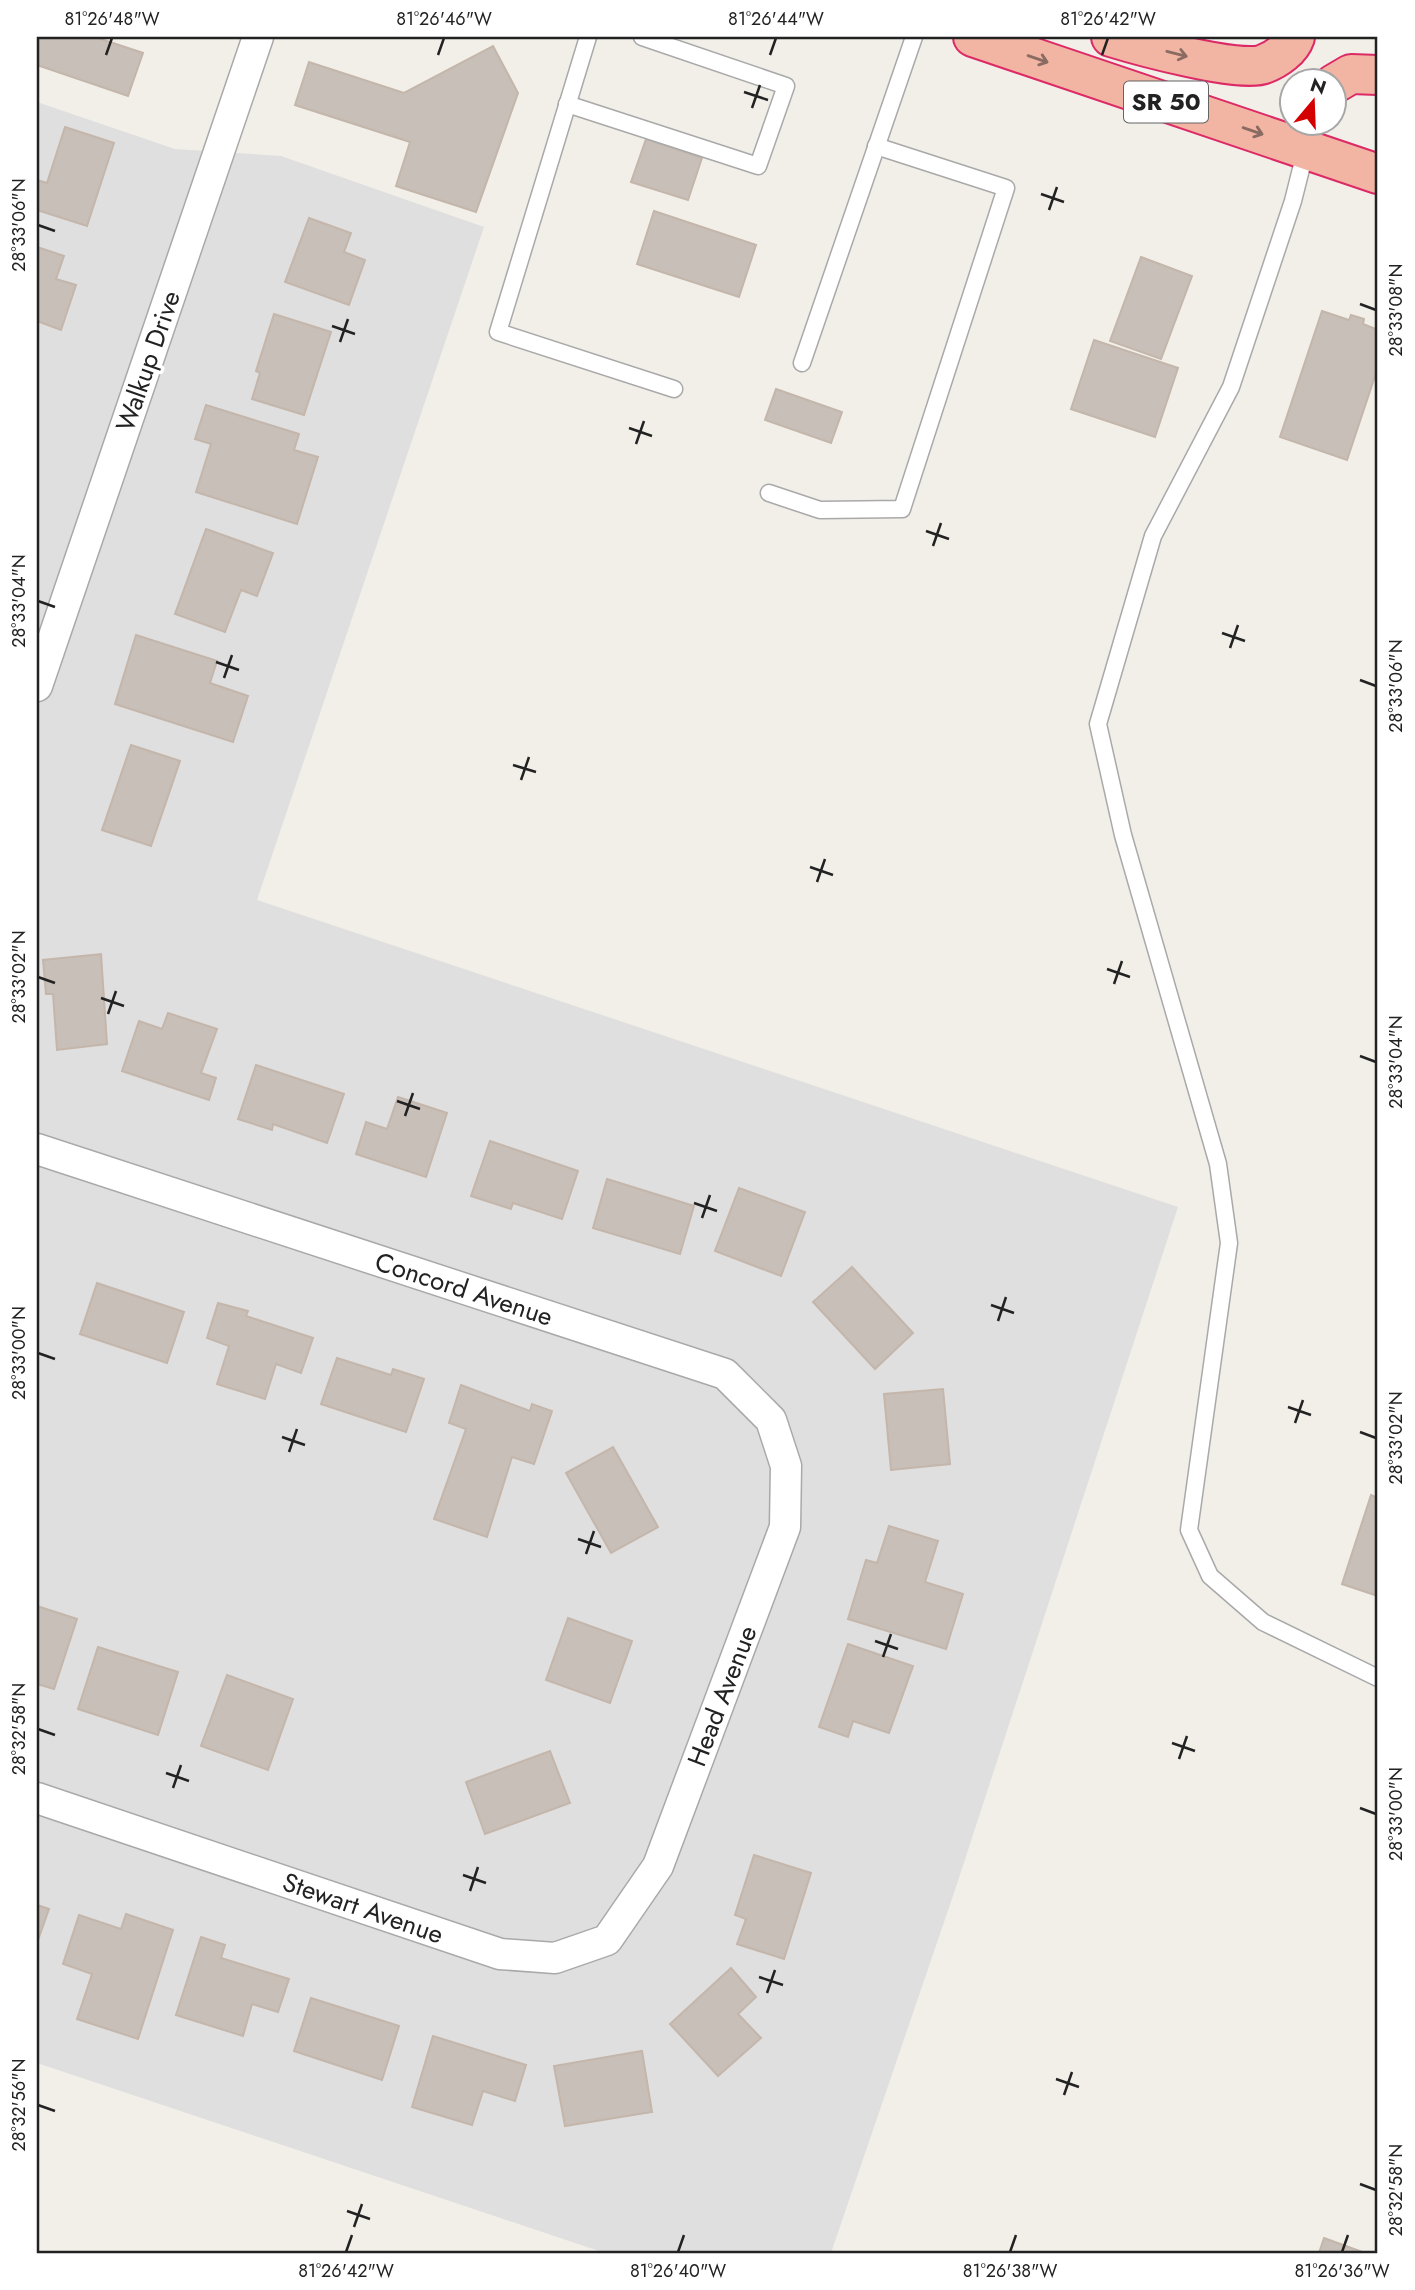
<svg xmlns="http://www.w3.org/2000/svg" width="1415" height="2290" font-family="Jost,sans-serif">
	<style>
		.residential { fill: #e0dfdf }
		.building { fill: #c7bfb8; stroke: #c4b6ab; stroke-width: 2 }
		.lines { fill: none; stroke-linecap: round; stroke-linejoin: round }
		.service-casing { stroke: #a9a9a9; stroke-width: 19 }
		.minor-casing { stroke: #a9a9a9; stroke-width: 33 }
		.trunk-casing { stroke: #dc2a67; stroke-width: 42 }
		.service { stroke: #fff; stroke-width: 16 }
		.minor { stroke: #fff; stroke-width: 30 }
		.trunk { stroke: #f2b4a3; stroke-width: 38 }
		.oneway { stroke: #8a6b62 }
		.ticks { fill: none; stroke: #222; stroke-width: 2.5 }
		.labels { text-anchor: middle; stroke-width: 7; stroke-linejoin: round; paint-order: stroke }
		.shield { fill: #fff; stroke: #646464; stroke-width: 2 }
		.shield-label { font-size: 24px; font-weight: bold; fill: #222 }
		.street-label { font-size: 26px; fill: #222; stroke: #fff }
		.neatline { fill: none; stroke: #222; stroke-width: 2.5 }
		.ticks-label { font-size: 18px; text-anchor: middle; fill: #222 }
	</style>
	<rect width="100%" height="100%" fill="#f2efe9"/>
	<polygon class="residential" points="37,102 175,149 281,156 484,227 257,900 1178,1207 955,1890 831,2253 605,2253 37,2063"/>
	<g class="building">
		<polygon points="37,37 95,37 143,53 128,96 37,65"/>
		<polygon points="493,46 518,93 476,212 396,186 410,142 295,105 309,62 404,93"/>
		<polygon points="65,127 114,143 87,226 37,210 37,180 47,183"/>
		<polygon points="646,139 702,158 688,200 631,182"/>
		<polygon points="654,211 756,245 739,297 637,264"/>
		<polygon points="309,218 351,233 344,252 365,260 349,305 285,282"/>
		<polygon points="37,247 64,256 56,279 76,285 61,330 37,321"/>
		<polygon points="1141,257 1192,276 1161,359 1110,341"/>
		<polygon points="1322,311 1349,320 1351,315 1364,319 1363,324 1378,330 1378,367 1347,460 1280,437"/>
		<polygon points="274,314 331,332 304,415 252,399 260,373 256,371"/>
		<polygon points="1094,340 1178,368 1155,437 1071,409"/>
		<polygon points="776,389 842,412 831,443 765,420"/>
		<polygon points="206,405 299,434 294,450 318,457 297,524 196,492 211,444 195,439"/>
		<polygon points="206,529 273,553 257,596 241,590 225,632 175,614"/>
		<polygon points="136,635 217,661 210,683 248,696 233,742 115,704"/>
		<polygon points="131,745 180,761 151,846 102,830"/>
		<polygon points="101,954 107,1044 57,1050 53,994 46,994 43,960"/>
		<polygon points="168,1013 217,1029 201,1073 216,1078 209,1100 122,1071 139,1021 162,1029"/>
		<polygon points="256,1065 344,1094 327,1143 273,1124 272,1130 238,1119"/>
		<polygon points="398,1097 447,1113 426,1177 356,1154 366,1122 387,1129"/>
		<polygon points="490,1141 578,1171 562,1219 513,1203 511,1209 471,1196"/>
		<polygon points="607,1179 694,1206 680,1254 593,1228"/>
		<polygon points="739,1188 805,1212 781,1276 715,1251"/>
		<polygon points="852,1267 913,1333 875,1369 813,1302"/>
		<polygon points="97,1283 184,1312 167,1363 80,1334"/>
		<polygon points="218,1303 248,1311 246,1316 313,1338 301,1373 276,1364 265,1399 217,1384 229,1346 207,1338"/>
		<polygon points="337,1358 391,1375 393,1369 424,1379 406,1432 321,1404"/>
		<polygon points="461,1385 530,1411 532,1404 552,1411 534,1464 512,1457 487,1537 434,1519 466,1429 449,1423"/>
		<polygon points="943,1389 950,1464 891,1470 884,1394"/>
		<polygon points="613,1447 658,1527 611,1553 566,1473"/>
		<polygon points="1371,1495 1378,1498 1378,1596 1342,1584"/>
		<polygon points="889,1526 938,1541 925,1582 963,1594 946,1649 848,1619 866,1560 877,1563"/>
		<polygon points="37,1606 77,1619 54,1689 37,1684"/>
		<polygon points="568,1618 632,1641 610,1703 546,1680"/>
		<polygon points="848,1644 913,1666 889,1733 853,1721 848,1737 819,1727"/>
		<polygon points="98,1647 178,1672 158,1735 78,1709"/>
		<polygon points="227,1675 293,1699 268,1770 201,1746"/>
		<polygon points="550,1751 570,1803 485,1834 466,1782"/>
		<polygon points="754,1855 811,1873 784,1959 737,1944 746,1919 735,1915"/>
		<polygon points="37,1905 49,1909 37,1943"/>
		<polygon points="126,1914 173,1930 138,2039 77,2019 92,1974 63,1964 79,1915 121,1929"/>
		<polygon points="201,1937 225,1945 221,1958 289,1979 278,2012 252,2004 243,2036 176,2015"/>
		<polygon points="731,1968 756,1997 738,2014 761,2038 718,2076 670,2024"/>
		<polygon points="311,1998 399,2026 382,2080 294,2051"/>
		<polygon points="433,2036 526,2065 515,2101 483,2091 472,2125 412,2107"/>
		<polygon points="642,2051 652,2112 565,2126 554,2066"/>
		<polygon points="1324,2238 1365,2253 1319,2253"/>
	</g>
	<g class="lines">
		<defs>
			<g id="service">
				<polyline points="588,37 498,332 674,389"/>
				<polyline points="567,104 758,166 786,86 642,37"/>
				<polyline points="1306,149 1293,201 1231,387 1153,536 1098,724 1123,835 1218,1164 1229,1243 1189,1530 1210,1576 1263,1622 1378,1678"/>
				<polyline points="802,363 914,37"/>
				<polyline points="769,493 820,510 902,509 1006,188 876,146"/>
			</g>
			<g id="minor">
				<polyline points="37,686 258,37"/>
				<polyline points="37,1149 725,1374 771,1420 786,1466 785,1527 658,1866 607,1940 555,1958 500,1954 37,1798"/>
			</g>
			<g id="trunk">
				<polyline points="973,37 1378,174"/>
				<path d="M 1111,37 C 1137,45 1242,74 1264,64 C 1277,59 1291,49 1295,37"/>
				<polyline points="1334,84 1351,74 1378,75"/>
			</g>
		</defs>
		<use href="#service" class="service-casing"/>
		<use href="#minor" class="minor-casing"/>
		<use href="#trunk" class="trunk-casing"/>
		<use href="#service" class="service"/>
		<use href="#minor" class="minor"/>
		<use href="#trunk" class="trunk"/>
	</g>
	<defs><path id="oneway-shaft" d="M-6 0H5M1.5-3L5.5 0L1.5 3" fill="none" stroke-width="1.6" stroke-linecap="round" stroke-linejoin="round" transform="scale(1.75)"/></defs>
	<g class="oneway">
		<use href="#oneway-shaft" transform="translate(1177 54) rotate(14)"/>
		<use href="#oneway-shaft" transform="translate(1038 59) rotate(19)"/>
		<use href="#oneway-shaft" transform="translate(1253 131) rotate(19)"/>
	</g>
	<path class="ticks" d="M 106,55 L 112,38M 438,55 L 444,38M 770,55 L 776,38M 1102,55 L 1108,38M 744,92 L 768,100M 752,108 L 760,85M 1041,194 L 1064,202M 1049,210 L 1057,187M 38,225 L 55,231M 1360,304 L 1376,310M 332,326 L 355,334M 340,342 L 348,319M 629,428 L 652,436M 636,444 L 644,421M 926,531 L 949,539M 933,546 L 941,523M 38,601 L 55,607M 1222,633 L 1245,641M 1230,648 L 1238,625M 216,662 L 239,670M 224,678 L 232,655M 1360,680 L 1376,686M 513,765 L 536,772M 521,780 L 529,757M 810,867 L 833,875M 817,882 L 825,859M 1107,969 L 1130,977M 38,977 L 55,983M 1114,984 L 1122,961M 101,998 L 124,1006M 108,1014 L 116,991M 1360,1056 L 1376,1062M 397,1101 L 420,1109M 405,1116 L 413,1093M 694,1203 L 717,1211M 702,1218 L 710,1195M 991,1305 L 1014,1313M 998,1321 L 1006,1297M 38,1353 L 55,1359M 1288,1407 L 1311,1415M 1295,1423 L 1303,1400M 1360,1432 L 1376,1438M 282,1437 L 305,1445M 289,1452 L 297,1429M 578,1539 L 601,1547M 586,1554 L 594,1531M 875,1641 L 898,1649M 883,1657 L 891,1634M 38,1729 L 55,1735M 1172,1743 L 1195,1751M 1179,1759 L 1187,1736M 166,1773 L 189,1781M 173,1788 L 181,1765M 1360,1808 L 1376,1814M 463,1875 L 486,1883M 470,1891 L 478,1867M 759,1977 L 783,1985M 767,1993 L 775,1970M 1056,2079 L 1079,2087M 1064,2095 L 1072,2072M 38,2105 L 55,2111M 1360,2184 L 1376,2190M 347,2211 L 370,2219M 354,2227 L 362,2204M 346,2252 L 352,2235M 678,2252 L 684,2235M 1010,2252 L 1016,2235M 1342,2252 L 1348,2235"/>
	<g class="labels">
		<rect class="shield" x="1124" y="81.5" width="84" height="41" rx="5"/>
		<g class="shield-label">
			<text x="1166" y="110">SR 50</text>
		</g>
		<g class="street-label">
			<text transform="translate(148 361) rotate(-71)" y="9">Walkup Drive</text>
			<text transform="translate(464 1289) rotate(18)" y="9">Concord Avenue</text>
			<text transform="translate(722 1696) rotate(-69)" y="9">Head Avenue</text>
			<text transform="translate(363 1908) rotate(19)" y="9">Stewart Avenue</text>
		</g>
	</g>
	<rect width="1415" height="2290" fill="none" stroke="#ffffff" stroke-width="77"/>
	<g transform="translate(1313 102) rotate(19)"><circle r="33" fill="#ffffff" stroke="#a7a7a7" stroke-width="2"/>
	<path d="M0-5L12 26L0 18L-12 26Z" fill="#d40000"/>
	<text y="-10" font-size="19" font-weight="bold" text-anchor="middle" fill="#222222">N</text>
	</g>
	<rect x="38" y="38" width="1338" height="2214" class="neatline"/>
	<g class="ticks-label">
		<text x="112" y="25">81°26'48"W</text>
		<text x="444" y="25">81°26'46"W</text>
		<text x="776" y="25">81°26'44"W</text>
		<text x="1108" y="25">81°26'42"W</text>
		<text transform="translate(19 225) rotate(-90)" y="6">28°33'06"N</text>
		<text transform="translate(1396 310) rotate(-90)" y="6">28°33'08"N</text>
		<text transform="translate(19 601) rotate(-90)" y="6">28°33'04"N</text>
		<text transform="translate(1396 686) rotate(-90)" y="6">28°33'06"N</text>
		<text transform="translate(19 977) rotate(-90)" y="6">28°33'02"N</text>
		<text transform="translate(1396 1062) rotate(-90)" y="6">28°33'04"N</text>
		<text transform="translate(19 1353) rotate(-90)" y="6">28°33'00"N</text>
		<text transform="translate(1396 1438) rotate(-90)" y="6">28°33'02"N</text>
		<text transform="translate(19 1729) rotate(-90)" y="6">28°32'58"N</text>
		<text transform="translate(1396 1814) rotate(-90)" y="6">28°33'00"N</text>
		<text transform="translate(19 2105) rotate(-90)" y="6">28°32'56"N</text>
		<text transform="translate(1396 2190) rotate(-90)" y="6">28°32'58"N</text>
		<text x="346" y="2277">81°26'42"W</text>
		<text x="678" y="2277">81°26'40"W</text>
		<text x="1010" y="2277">81°26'38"W</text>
		<text x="1342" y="2277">81°26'36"W</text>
	</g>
</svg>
